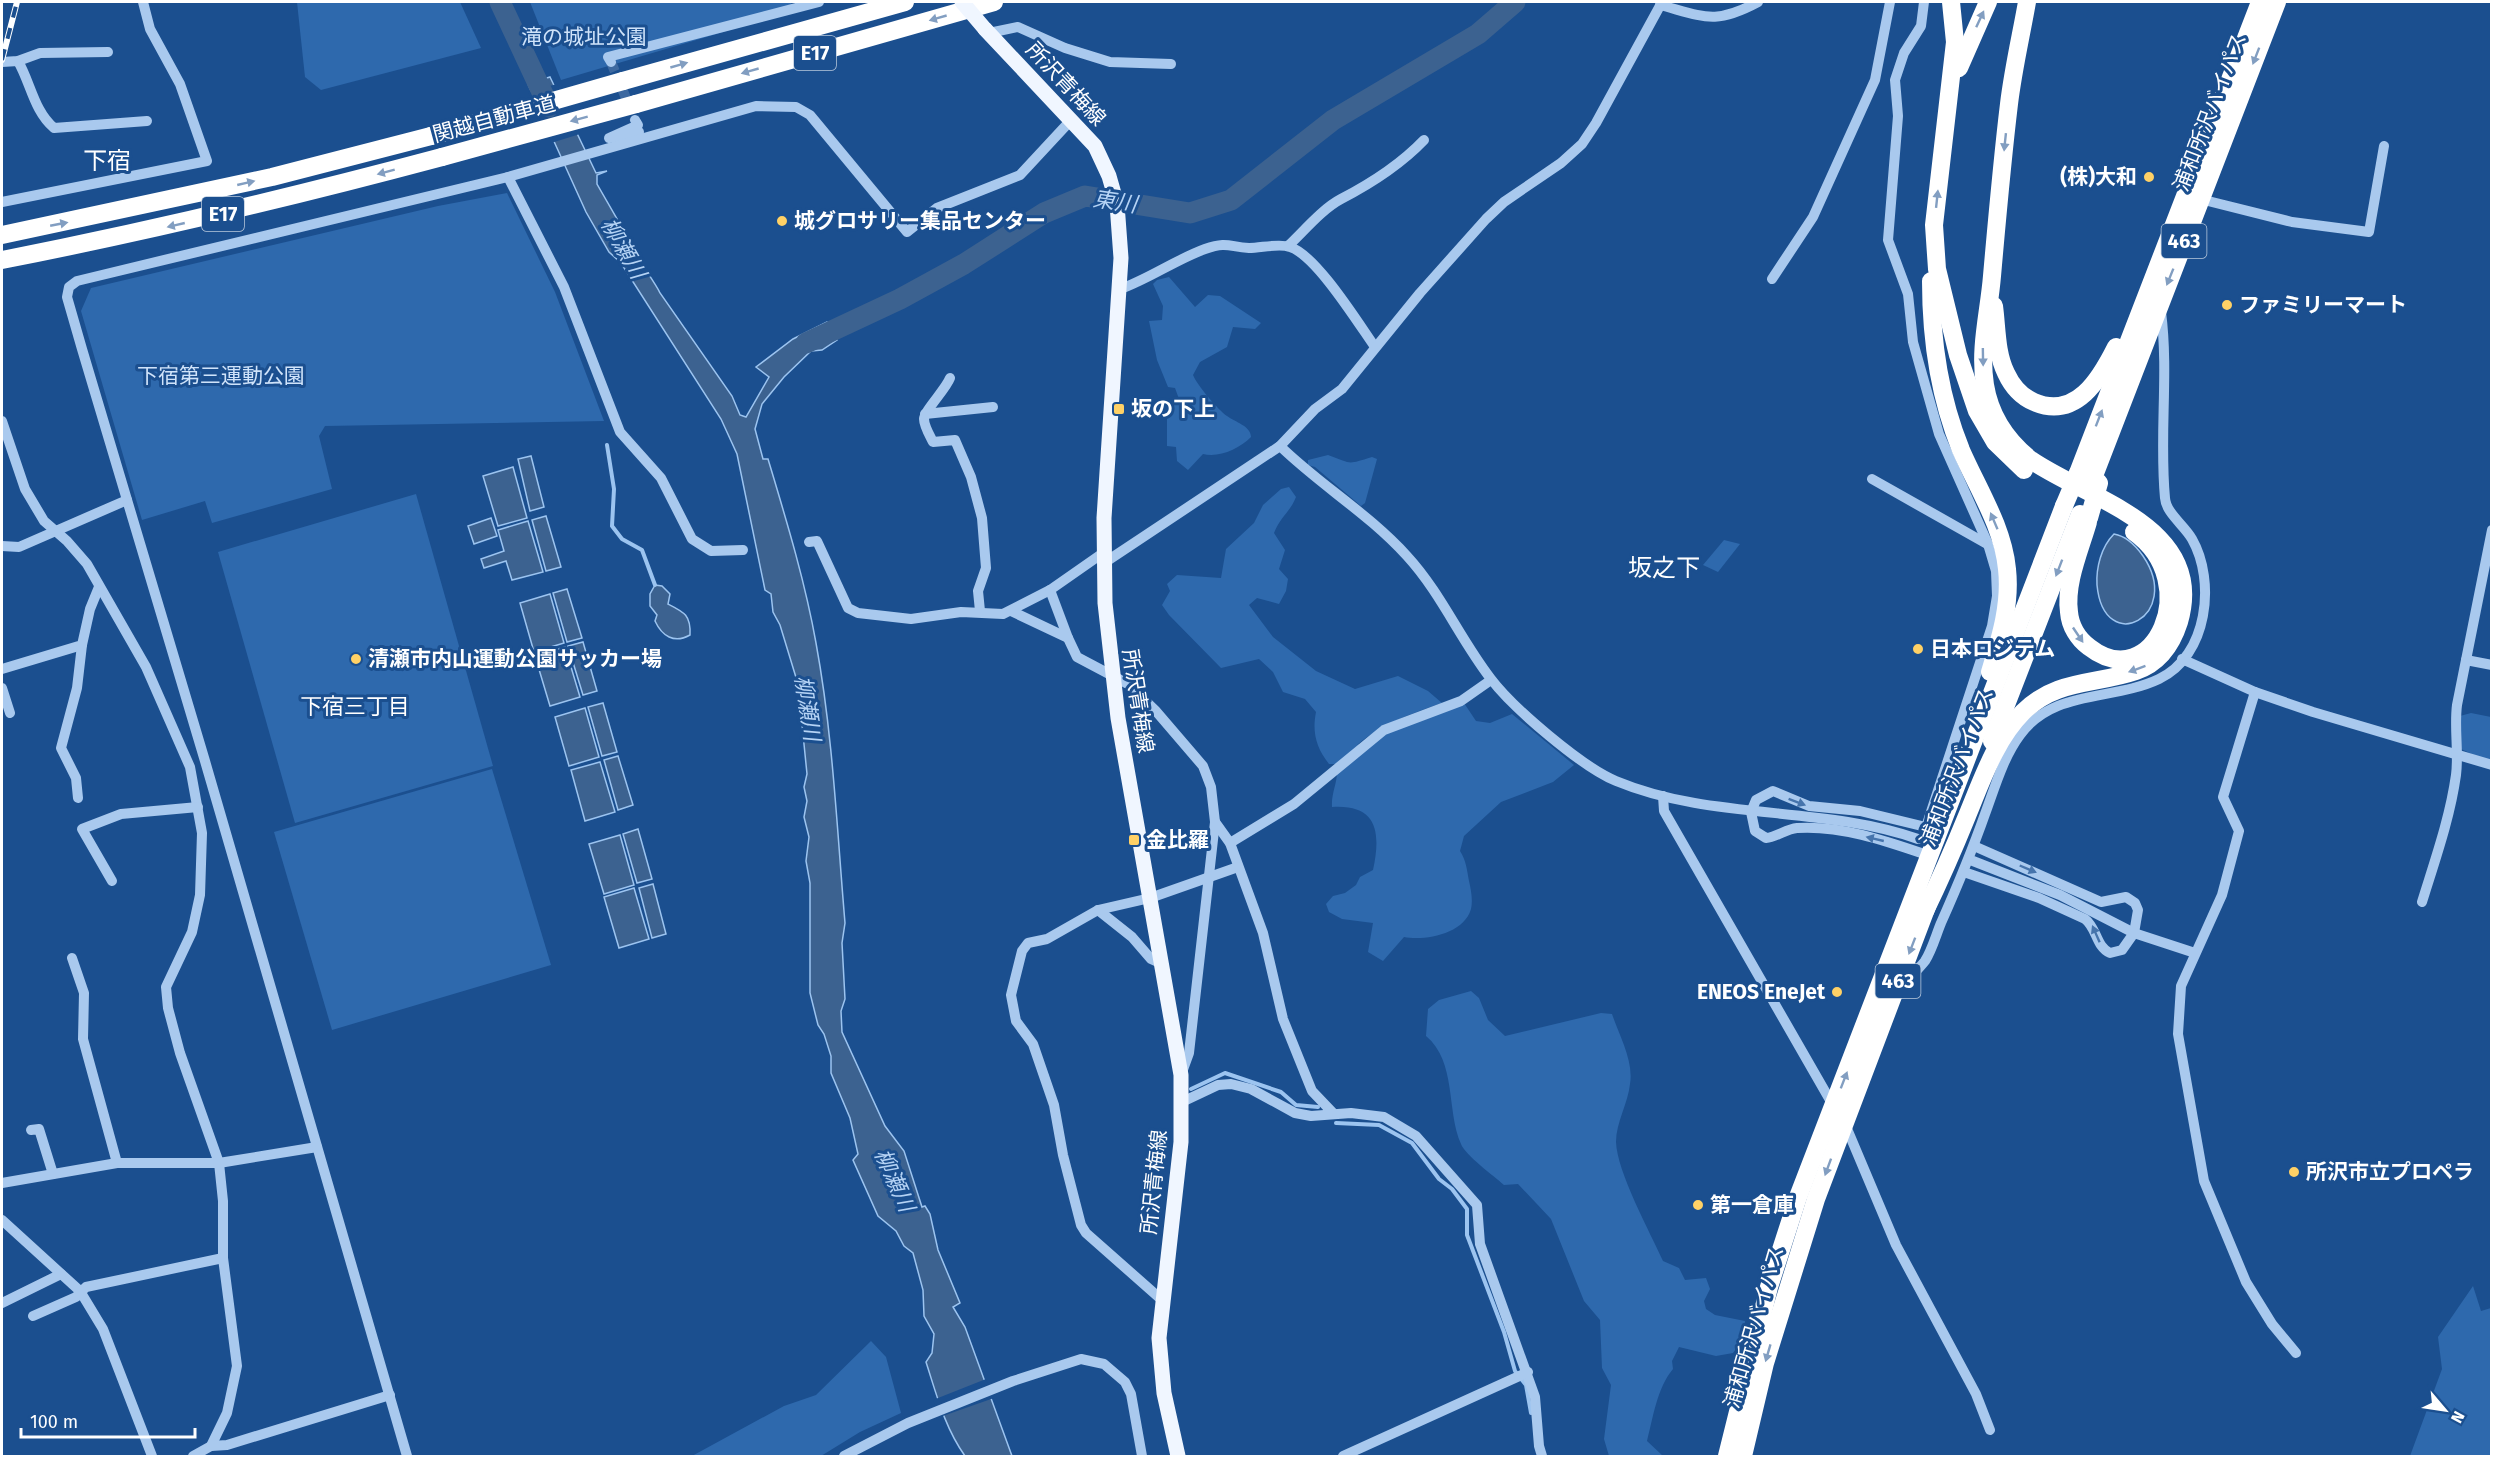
<svg xmlns="http://www.w3.org/2000/svg" width="2493" height="1458" font-family="'Fira Sans','Noto Sans JP',sans-serif">
	<style>
		.green { fill: #2e69ad }
		.water { fill: #3c6290; stroke: #9cc4f0; stroke-width: 1.5 }
		.pier { fill: #1b4f8f }
		.lines { fill: none; stroke-linecap: round; stroke-linejoin: round }
		.stream { stroke: #9cc4f0; stroke-width: 4 }
		.river { stroke: #3c6290; stroke-width: 21 }
		.minor-tunnel { stroke: #3d69a0; stroke-width: 10; stroke-dasharray: 10 5; stroke-linecap: butt }
		.minor { stroke: #a9c9ee; stroke-width: 10 }
		.major { stroke: #f0f6ff; stroke-width: 15 }
		.highway { stroke: #fff; stroke-width: 18 }
		.rail-casing { stroke: #fff; stroke-width: 6 }
		.rail { stroke: #1b4f8f; stroke-width: 4; stroke-dasharray: 11; stroke-linecap: butt }
		.major-bridge { stroke: #f0f6ff; stroke-width: 15 }
		.highway-bridge { stroke: #fff; stroke-width: 18 }
		.oneway { fill: #829ec1 }
		.oneway2 { fill: #4674ac }
		.poi-dot { fill: #ffd166; stroke: #1b4f8f; stroke-width: 2 }
		.labels { text-anchor: middle; stroke-width: 6; stroke-linejoin: round; paint-order: stroke }
		.shield { fill: #1b4f8f; stroke: #bbcadd; stroke-width: 1.5 }
		.shield-label { font-size: 20px; font-weight: bold; fill: #fff }
		.park-label { font-size: 21px; fill: #cfe3fa; stroke: #1b4f8f }
		.street-label { font-size: 21px; fill: #fff; stroke: #1b4f8f }
		.poi-label { font-size: 21px; font-weight: bold; fill: #fff; stroke: #1b4f8f; text-anchor: start }
		.water-label { font-size: 22px; font-style: italic; fill: #b5d3f5; stroke: #1b4f8f }
		.neighbourhood-label { font-size: 22px; fill: #fff; stroke: #1b4f8f }
		.quarter-label { font-size: 24px; fill: #fff; stroke: #1b4f8f }
	</style>
	<rect width="100%" height="100%" fill="#1b4f8f"/>
	<g class="green">
		<polygon points="297,2 460,2 481,48 321,90 305,77"/>
		<polygon points="530,2 791,2 794,11 561,80"/>
		<polygon points="507,193 555,292 604,421 325,426 319,436 332,489 212,523 205,501 142,520 81,311 91,288 438,206"/>
		<path d="M 1169,277 L 1195,307 L 1208,295 L 1220,296 L 1261,323 L 1255,329 L 1233,327 L 1227,347 L 1200,362 L 1193,375 C 1197,385 1218,410 1227,416 C 1235,422 1251,426 1251,437 C 1239,449 1219,458 1203,454 L 1188,470 L 1177,461 L 1176,447 L 1167,446 L 1167,413 L 1179,399 L 1175,388 L 1168,387 L 1157,360 L 1149,321 L 1162,320 L 1163,306 L 1153,284 L 1157,280 Z"/>
		<path d="M 1328,455 C 1353,464 1346,465 1372,457 L 1377,459 L 1365,503 L 1361,506 L 1315,467 L 1308,465 L 1308,460 Z"/>
		<path d="M 1289,487 L 1296,497 C 1290,512 1281,516 1274,533 L 1285,550 L 1279,569 L 1288,579 L 1286,591 L 1279,604 L 1257,598 L 1249,605 L 1273,637 L 1316,671 L 1355,689 L 1398,676 L 1428,691 L 1442,703 C 1411,714 1383,723 1357,745 L 1464,703 L 1476,721 L 1490,723 L 1512,714 L 1574,765 L 1553,782 L 1501,802 L 1464,836 L 1460,851 C 1466,860 1467,870 1469,881 C 1471,890 1473,900 1471,909 C 1464,934 1425,941 1404,937 L 1383,961 L 1368,952 L 1373,923 L 1342,919 L 1329,912 L 1326,904 L 1333,896 L 1345,893 L 1356,885 L 1360,877 L 1373,870 C 1381,833 1378,804 1332,807 C 1331,791 1340,779 1336,764 L 1329,764 C 1316,748 1312,732 1316,712 L 1305,699 L 1283,692 L 1273,672 L 1259,659 L 1221,668 L 1169,615 L 1162,605 L 1170,591 L 1167,584 L 1177,575 L 1221,578 L 1226,549 L 1254,523 L 1263,505 L 1281,489 Z"/>
		<polygon points="416,494 493,766 295,823 218,552"/>
		<polygon points="1724,540 1740,544 1718,572 1703,565"/>
		<polygon points="2471,713 2491,717 2491,763 2461,749 2460,716"/>
		<polygon points="492,769 551,965 332,1030 274,832"/>
		<path d="M 1471,991 L 1479,998 L 1488,1020 L 1505,1036 L 1601,1013 L 1612,1014 C 1619,1035 1634,1061 1630,1084 C 1628,1103 1616,1123 1616,1142 C 1617,1172 1650,1232 1663,1261 L 1679,1268 L 1685,1280 L 1706,1278 L 1710,1289 L 1704,1301 L 1706,1309 L 1715,1315 L 1745,1321 L 1743,1339 L 1733,1353 L 1716,1356 L 1679,1347 L 1672,1361 L 1673,1369 C 1657,1388 1653,1418 1647,1441 L 1663,1456 L 1609,1456 L 1604,1439 L 1611,1385 L 1602,1368 L 1600,1320 L 1584,1301 L 1551,1219 L 1518,1184 L 1504,1185 C 1494,1176 1465,1155 1461,1144 C 1446,1110 1457,1062 1426,1036 L 1428,1009 L 1439,1000 Z"/>
		<polygon points="2473,1286 2481,1311 2491,1308 2491,1456 2410,1456 2442,1369 2438,1337"/>
		<polygon points="871,1341 886,1357 901,1413 860,1432 821,1456 692,1456 784,1406 816,1395"/>
	</g>
	<g class="water">
		<path d="M 550,77 L 596,173 L 607,171 L 597,175 L 597,184 L 632,245 C 632,252 655,282 660,293 L 732,396 L 740,415 L 746,417 L 769,377 L 756,367 L 793,339 L 827,322 L 837,340 L 822,350 L 811,351 L 784,377 L 762,404 L 755,429 L 763,459 L 768,459 C 786,519 805,581 816,643 C 833,735 837,830 845,923 L 842,943 L 845,999 L 841,1011 L 842,1032 L 885,1126 L 904,1151 L 922,1207 L 925,1206 L 930,1214 L 938,1250 L 960,1303 L 953,1307 L 965,1327 L 1012,1456 L 965,1456 C 945,1428 937,1396 926,1362 L 932,1353 L 934,1334 L 924,1316 L 923,1290 L 913,1253 L 904,1246 L 896,1231 L 878,1216 L 853,1160 L 858,1154 L 850,1118 L 831,1073 L 831,1056 L 824,1034 L 818,1025 L 810,993 L 810,883 L 806,861 L 809,837 L 804,817 L 807,801 L 804,787 L 807,774 L 798,684 L 780,625 L 773,612 L 771,594 L 765,590 L 737,454 L 721,419 L 621,263 L 609,252 L 586,212 L 528,84 Z"/>
		<polygon points="531,456 544,507 530,511 518,459"/>
		<polygon points="513,467 527,518 498,526 483,476"/>
		<polygon points="546,516 561,567 546,571 532,520"/>
		<polygon points="491,518 497,536 474,544 468,526"/>
		<polygon points="528,521 543,572 512,580 506,561 484,568 481,559 504,551 498,530"/>
		<path d="M 2114,534 C 2126,536 2136,546 2143,556 C 2184,616 2104,658 2097,585 C 2096,568 2101,547 2114,534 Z"/>
		<path d="M 655,585 L 662,586 L 670,594 L 668,604 C 684,612 691,615 690,635 C 674,644 662,636 655,621 L 657,615 L 650,606 L 650,594 Z"/>
		<polygon points="567,589 582,638 567,642 553,593"/>
		<polygon points="550,594 564,643 534,652 520,603"/>
		<polygon points="583,642 597,691 583,695 568,646"/>
		<polygon points="565,647 580,697 550,706 535,656"/>
		<polygon points="603,703 617,752 602,756 588,707"/>
		<polygon points="585,708 599,757 569,766 555,717"/>
		<polygon points="618,756 633,805 618,810 604,760"/>
		<polygon points="600,762 615,812 585,821 571,770"/>
		<polygon points="638,829 652,879 637,883 623,834"/>
		<polygon points="620,835 634,885 604,894 589,844"/>
		<polygon points="653,884 666,934 652,938 639,888"/>
		<polygon points="634,888 649,939 619,948 604,897"/>
	</g>
	<g class="pier">
		<polygon points="557,84 580,134 551,143 528,92"/>
		<polygon points="986,1379 994,1398 940,1417 933,1400"/>
	</g>
	<g class="lines">
		<g class="stream">
			<polyline points="607,445 614,489 612,526 622,539 642,550 655,585"/>
			<polyline points="1191,1089 1225,1073 1281,1092 1296,1105 1318,1107"/>
			<polyline points="1336,1123 1379,1125 1412,1143 1439,1179 1452,1189 1467,1209 1467,1235 1504,1332 1515,1371 1526,1385 1531,1413"/>
		</g>
		<g class="river">
			<polyline points="500,2 549,107"/>
			<polyline points="806,343 900,299 964,264 1044,213 1085,196 1190,213 1231,200 1333,120 1478,34 1515,2"/>
		</g>
		<polyline class="minor-tunnel" points="611,62 635,120"/>
		<g class="minor">
			<polyline points="1924,2 1921,26 1904,53 1895,80 1898,116 1888,240 1908,294 1913,342 1939,434 1988,544 1996,571 1997,596 1992,626 1926,827"/>
			<path d="M 1660,5 C 1705,17 1715,25 1758,2"/>
			<polyline points="989,33 1018,27 1065,48 1110,62 1171,64"/>
			<path d="M 18,61 C 31,84 34,111 54,128 L 147,121"/>
			<polyline points="2,62 18,61 40,53 108,52"/>
			<polyline points="611,62 608,57 819,2"/>
			<polyline points="635,120 638,125 609,138 639,132"/>
			<polyline points="508,177 564,287 620,432 661,478 692,539 711,551 743,550"/>
			<polyline points="2200,199 2292,222 2369,232 2384,146"/>
			<polyline points="2,202 207,161 180,84 150,29 143,2"/>
			<path d="M 1288,246 C 1304,231 1322,209 1341,199 C 1372,183 1400,165 1424,140"/>
			<polyline points="1772,279 1813,217 1875,80 1890,2"/>
			<path d="M 1118,290 C 1149,279 1175,260 1205,249 C 1228,241 1229,247 1249,248 C 1261,248 1279,243 1290,247 C 1316,255 1358,323 1375,347"/>
			<path d="M 950,378 C 946,389 924,411 924,419 C 924,426 930,436 933,442 L 955,440 L 971,477 L 982,518 L 986,568 L 978,591 L 980,611"/>
			<polyline points="925,414 993,407"/>
			<polyline points="2,421 25,489 44,521 67,541 87,564 146,667 190,767 202,833 200,895 192,932 166,987 168,1008 180,1053 219,1163 223,1201 223,1258 237,1366 227,1413 211,1446"/>
			<path d="M 1280,446 C 1320,485 1369,514 1407,556 C 1441,593 1460,639 1491,679 C 1513,708 1582,767 1616,781 C 1712,821 1821,805 1918,839"/>
			<polyline points="1872,479 1987,544"/>
			<polyline points="809,542 817,541 848,608 858,613 911,619 961,612 1003,614 1050,590 1103,553"/>
			<polyline points="2,546 19,547 127,500"/>
			<polyline points="1104,563 1280,446 1315,409 1342,389 1420,293 1486,219 1504,202 1561,163 1582,144 1596,123 1662,2"/>
			<polyline points="1050,590 1068,638"/>
			<polyline points="1011,611 1068,638 1077,657 1128,684 1155,710 1203,766 1211,787 1215,822 1189,1053 1181,1075"/>
			<polyline points="2182,659 2255,692 2313,712 2492,765"/>
			<polyline points="2466,660 2492,665"/>
			<polyline points="2,669 82,645 90,609 99,587"/>
			<polyline points="2,688 10,713"/>
			<polyline points="2255,692 2223,797 2239,831 2222,895 2181,986 2178,1034 2204,1181 2246,1282 2272,1324 2296,1353"/>
			<polyline points="1663,796 1664,811 1834,1107"/>
			<polyline points="78,798 76,778 61,748 77,688 82,645"/>
			<polyline points="1215,822 1230,843 1263,933 1283,1019 1312,1091 1333,1113"/>
			<polyline points="1230,843 1294,804 1384,730 1461,701 1491,680"/>
			<path d="M 1930,856 C 1889,842 1842,825 1797,828 C 1786,829 1777,837 1766,838 L 1755,831 L 1751,812 L 1756,800 L 1773,791 L 1809,806 L 1860,811 L 1930,828"/>
			<polyline points="1973,861 2060,895 2134,933 2195,953"/>
			<path d="M 1964,872 L 2039,898 L 2085,919 C 2097,928 2096,947 2110,953 L 2122,950 L 2134,933 L 2138,910 L 2135,903 L 2126,897 L 2101,902 L 1974,846"/>
			<polyline points="112,881 82,829 121,814 198,807"/>
			<path d="M 2422,902 C 2435,860 2450,818 2456,775 C 2459,752 2454,728 2457,705 L 2492,530"/>
			<polyline points="1098,910 1132,937 1151,959 1162,964"/>
			<polyline points="72,958 84,993 83,1039 117,1163"/>
			<path d="M 1900,988 C 1908,979 1918,970 1925,961 C 1932,950 1936,935 1941,923 C 1957,887 1972,851 1985,814 C 1995,787 2003,758 2020,735 C 2053,689 2113,701 2159,679 C 2208,656 2216,581 2192,539 C 2184,525 2166,513 2165,498 C 2159,435 2169,374 2161,312"/>
			<polyline points="1182,1102 1218,1085 1231,1084 1251,1089 1295,1113 1311,1116 1351,1113 1384,1117 1416,1136 1477,1205 1480,1244 1535,1397 1539,1446 1542,1456"/>
			<polyline points="1845,1124 1896,1245 1976,1394 1990,1430"/>
			<polyline points="31,1130 39,1129 53,1174"/>
			<polyline points="2,1183 117,1163 219,1163 317,1147"/>
			<polyline points="2,1220 80,1291 103,1329 152,1456"/>
			<polyline points="1163,1301 1086,1233 1081,1225 1063,1155 1054,1105 1033,1044 1016,1021 1011,995 1022,951 1028,943 1047,939 1098,910 1150,898 1238,867"/>
			<polyline points="2,1303 61,1274"/>
			<polyline points="33,1316 76,1297 86,1287 223,1258"/>
			<polyline points="193,1456 211,1446 227,1445 390,1395"/>
			<polyline points="407,1456 205,761 82,349 67,297 69,287 77,281 508,177 756,106 796,107 810,115 907,232 937,208 1020,175 1072,119"/>
			<polyline points="844,1456 908,1423 1013,1381 1081,1359 1104,1364 1125,1382 1131,1394 1142,1456"/>
			<polyline points="1343,1456 1528,1372"/>
		</g>
		<polyline class="major" points="985,29 1095,146 1109,176 1117,204 1121,258 1104,518 1105,603 1118,718 1181,1075 1181,1142 1159,1338 1164,1393 1178,1456"/>
		<g class="highway">
			<polyline points="1951,2 1955,42 1934,225 1937,269 1958,355 1977,411 1995,442 2024,470"/>
			<polyline points="1959,68 1988,2"/>
			<polyline points="623,81 905,2"/>
			<polyline points="636,104 994,2"/>
			<polyline points="2,235 272,177 431,136"/>
			<path d="M 2,260 C 150,231 296,196 442,157"/>
			<path d="M 1931,281 C 1931,340 1939,396 1961,450 C 1978,489 2003,527 2007,569 C 2011,605 2000,639 1990,672"/>
			<path d="M 1994,306 C 1997,328 1996,353 2006,373 C 2012,386 2022,397 2034,402 C 2076,420 2100,379 2116,347"/>
			<polyline points="2078,473 2260,2"/>
			<polyline points="2092,481 2277,2"/>
			<path d="M 2088,522 C 2080,550 2065,583 2069,612 C 2070,626 2078,639 2089,647 C 2153,697 2206,583 2134,532"/>
			<polyline points="1992,741 2080,514"/>
			<path d="M 1925,911 C 1940,880 1954,848 1967,816 C 1982,780 1995,740 2023,712 C 2056,679 2095,685 2136,671 C 2159,663 2172,644 2179,622 C 2207,526 2089,500 2031,460 C 2007,441 1990,416 1985,385 C 1979,348 1989,313 1992,276 C 1997,219 2002,162 2009,104 C 2013,70 2021,36 2027,2"/>
			<polyline points="1727,1456 1769,1287 1798,1197 2064,506"/>
			<polyline points="1743,1456 1765,1363 1816,1199 1929,901"/>
		</g>
		<defs>
			<polyline id="rail" points="2,60 17,2"/>
		</defs>
		<use href="#rail" class="rail-casing"/>
		<use href="#rail" class="rail"/>
		<polyline class="major-bridge" points="962,2 985,29"/>
		<g class="highway-bridge">
			<polyline points="431,136 623,81"/>
			<polyline points="442,157 636,104"/>
			<polyline points="2064,506 2078,473"/>
			<polyline points="2089,518 2099,483"/>
		</g>
	</g>
	<defs><path id="oneway-solid" d="M-6-.8H1V-3.2L6.5 0L1 3.2V.8H-6Z" transform="scale(1.5)"/></defs>
	<g class="oneway">
		<use href="#oneway-solid" transform="translate(938 18) rotate(164)"/>
		<use href="#oneway-solid" transform="translate(1980 19) rotate(-65)"/>
		<use href="#oneway-solid" transform="translate(2256 56) rotate(111)"/>
		<use href="#oneway-solid" transform="translate(679 65) rotate(-16)"/>
		<use href="#oneway-solid" transform="translate(750 71) rotate(164)"/>
		<use href="#oneway-solid" transform="translate(579 119) rotate(165)"/>
		<use href="#oneway-solid" transform="translate(2005 142) rotate(96)"/>
		<use href="#oneway-solid" transform="translate(386 172) rotate(165)"/>
		<use href="#oneway-solid" transform="translate(246 183) rotate(-13)"/>
		<use href="#oneway-solid" transform="translate(1937 199) rotate(-84)"/>
		<use href="#oneway-solid" transform="translate(59 224) rotate(-11)"/>
		<use href="#oneway-solid" transform="translate(176 225) rotate(167)"/>
		<use href="#oneway-solid" transform="translate(2170 277) rotate(112)"/>
		<use href="#oneway-solid" transform="translate(1983 357) rotate(89)"/>
		<use href="#oneway-solid" transform="translate(2099 418) rotate(-69)"/>
		<use href="#oneway-solid" transform="translate(1994 521) rotate(-113)"/>
		<use href="#oneway-solid" transform="translate(2059 568) rotate(111)"/>
		<use href="#oneway-solid" transform="translate(2078 635) rotate(56)"/>
		<use href="#oneway-solid" transform="translate(2137 669) rotate(160)"/>
		<use href="#oneway-solid" transform="translate(1912 946) rotate(111)"/>
		<use href="#oneway-solid" transform="translate(1844 1080) rotate(-69)"/>
		<use href="#oneway-solid" transform="translate(1828 1167) rotate(110)"/>
		<use href="#oneway-solid" transform="translate(1768 1353) rotate(106)"/>
	</g>
	<g class="oneway2">
		<use href="#oneway-solid" transform="translate(1797 802) rotate(21)"/>
		<use href="#oneway-solid" transform="translate(1875 839) rotate(-167)"/>
		<use href="#oneway-solid" transform="translate(2028 869) rotate(23)"/>
		<use href="#oneway-solid" transform="translate(2096 934) rotate(-114)"/>
	</g>
	<g class="poi-dot">
		<circle cx="2149" cy="177" r="6"/>
		<circle cx="782" cy="221" r="6"/>
		<circle cx="2227" cy="305" r="6"/>
		<rect x="1113" y="403" width="12" height="12" rx="3"/>
		<circle cx="1918" cy="649" r="6"/>
		<circle cx="356" cy="659" r="6"/>
		<rect x="1128" y="834" width="12" height="12" rx="3"/>
		<circle cx="1837" cy="992" r="6"/>
		<circle cx="2294" cy="1172" r="6"/>
		<circle cx="1698" cy="1205" r="6"/>
	</g>
	<g class="labels">
		<g class="shield">
			<rect x="794" y="36" width="42" height="34" rx="4.5"/>
			<rect x="202" y="197" width="42" height="34" rx="4.5"/>
			<rect x="2161.5" y="224" width="45" height="34" rx="4.5"/>
			<rect x="1875.5" y="964" width="45" height="34" rx="4.5"/>
		</g>
		<g class="shield-label">
			<text x="815" y="60">E17</text>
			<text x="223" y="221">E17</text>
			<text x="2184" y="248">463</text>
			<text x="1898" y="988">463</text>
		</g>
		<g class="park-label">
			<text x="584" y="44">滝の城址公園</text>
			<text x="221" y="383">下宿第三運動公園</text>
		</g>
		<g class="street-label">
			<text transform="translate(1066 84) rotate(47)" y="7">所沢青梅線</text>
			<text transform="translate(2210 112) rotate(-69)" y="7">浦和所沢バイパス</text>
			<text transform="translate(494 119) rotate(-15)" y="7">関越自動車道</text>
			<text transform="translate(1138 701) rotate(81)" y="7">所沢青梅線</text>
			<text transform="translate(1957 767) rotate(-69)" y="7">浦和所沢バイパス</text>
			<text transform="translate(1154 1182) rotate(-84)" y="7">所沢青梅線</text>
			<text transform="translate(1754 1327) rotate(-74)" y="7">浦和所沢バイパス</text>
		</g>
		<g class="poi-label">
			<text x="2137" y="184" text-anchor="end">(株)大和</text>
			<text x="794" y="228">城グロサリー集品センター</text>
			<text x="2239" y="312">ファミリーマート</text>
			<text x="1131" y="416">坂の下上</text>
			<text x="1930" y="656">日本ロジテム</text>
			<text x="368" y="666">清瀬市内山運動公園サッカー場</text>
			<text x="1146" y="847">金比羅</text>
			<text x="1825" y="999" text-anchor="end">ENEOS EneJet</text>
			<text x="2306" y="1179">所沢市立プロペラ</text>
			<text x="1710" y="1212">第一倉庫</text>
		</g>
		<g class="water-label">
			<text transform="translate(1115 201) rotate(8)" y="8">東川</text>
			<text transform="translate(624 248) rotate(60)" y="8">柳瀬川</text>
			<text transform="translate(808 708) rotate(81)" y="8">柳瀬川</text>
			<text transform="translate(895 1180) rotate(66)" y="8">柳瀬川</text>
		</g>
		<g class="neighbourhood-label">
			<text x="355" y="714">下宿三丁目</text>
		</g>
		<g class="quarter-label">
			<text x="107" y="169">下宿</text>
			<text x="1664" y="576">坂之下</text>
		</g>
	</g>
	<rect width="2493" height="1458" fill="none" stroke="#ffffff" stroke-width="6"/>
	<g transform="translate(2445 1410) rotate(119)" stroke="#1b4f8f" stroke-width="4.5" paint-order="stroke">
	<path d="M0-4.5L10 22L0 15L-10 22Z" fill="#ffffff"/>
	<text y="-9" font-size="16" font-weight="bold" text-anchor="middle" fill="#ffffff">N</text>
	</g>
	<path d="M21 1428v9h174v-9" fill="none" stroke="#ffffff" stroke-width="3"/>
	<text x="30" y="1428" font-size="18" fill="#ffffff" stroke="#1b4f8f" stroke-width="4.5" paint-order="stroke">100 m</text>
</svg>
